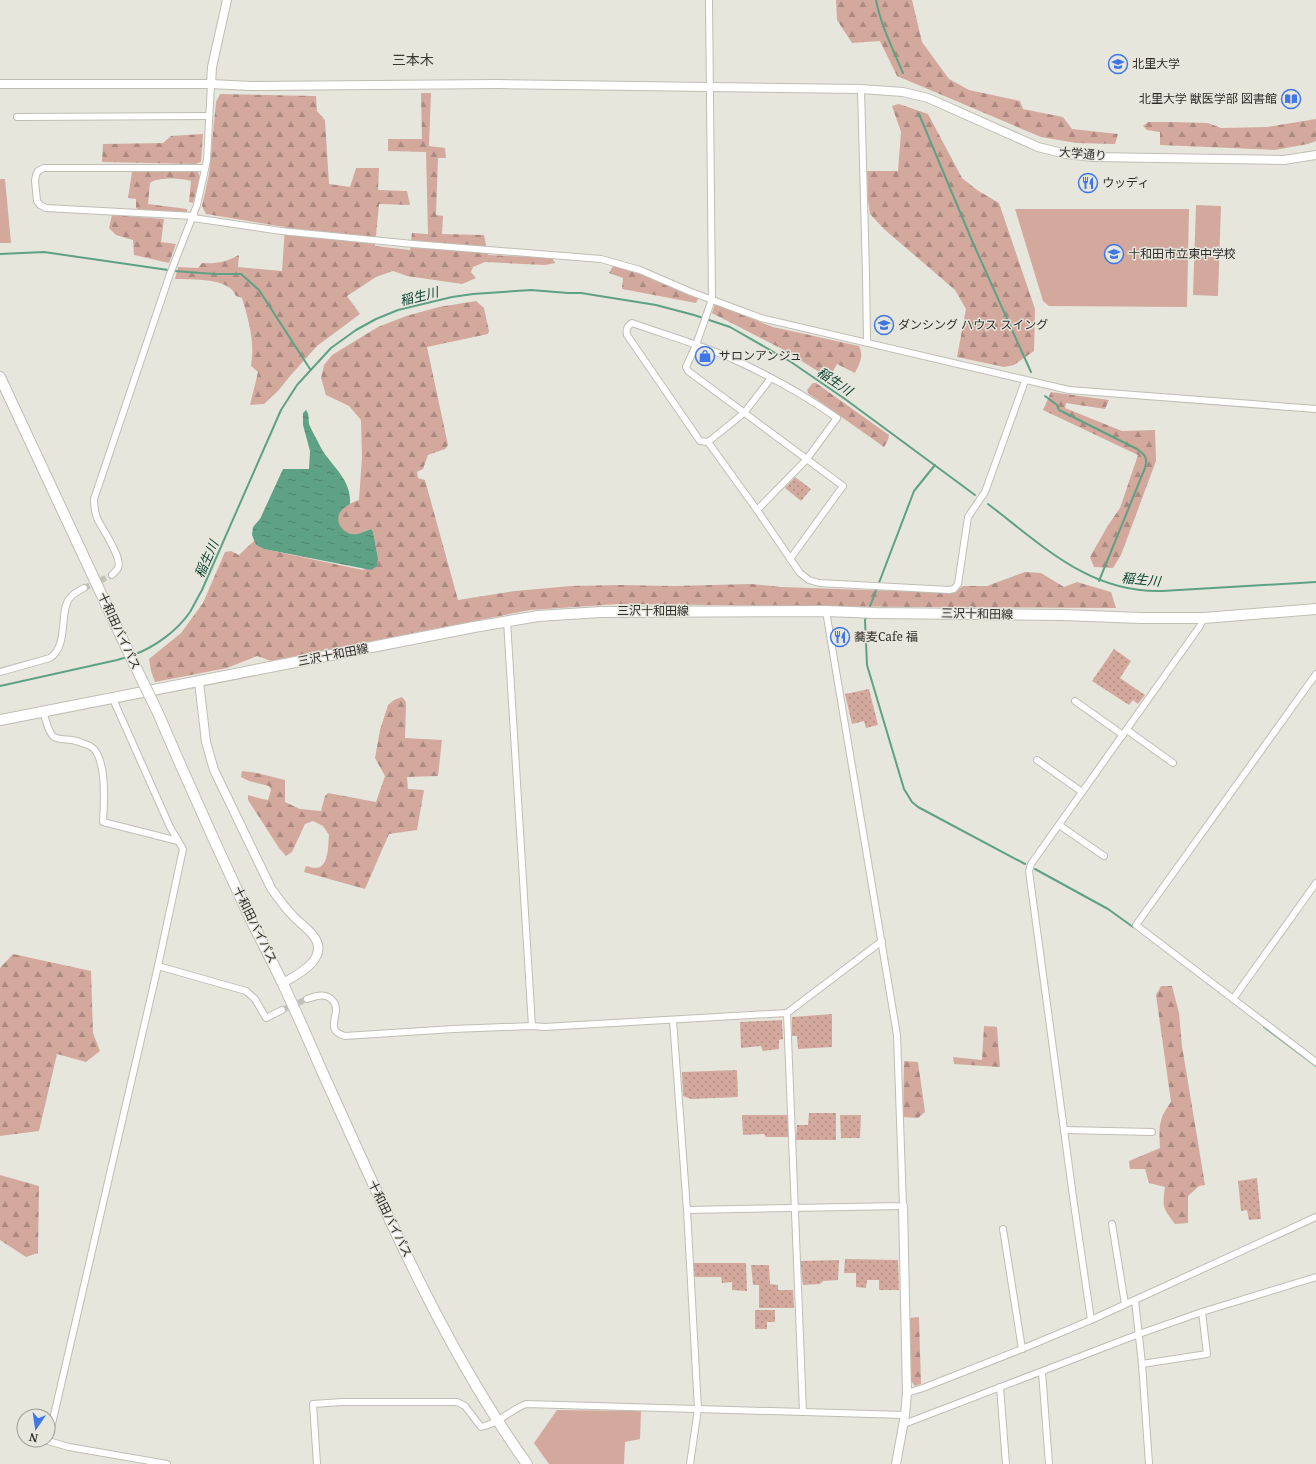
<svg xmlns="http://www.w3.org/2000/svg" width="1316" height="1464" font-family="'Noto Serif','Noto Sans JP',serif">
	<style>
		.green { fill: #d3a99e }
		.forest { fill: url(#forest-firs) }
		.garden { fill: url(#garden-dots) }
		.water { fill: url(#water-ripples) }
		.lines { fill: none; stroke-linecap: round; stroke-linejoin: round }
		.stream { stroke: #5fa185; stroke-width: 2 }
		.minor-tunnel { stroke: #c2c1b9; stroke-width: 6; stroke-dasharray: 6 3; stroke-linecap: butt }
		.minor-casing { stroke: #bfbdb4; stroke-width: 8 }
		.tertiary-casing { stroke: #bfbdb4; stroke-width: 10 }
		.primary-casing { stroke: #bfbdb4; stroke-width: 12 }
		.trunk-casing { stroke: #bfbdb4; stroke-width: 12 }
		.minor { stroke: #fff; stroke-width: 6 }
		.tertiary { stroke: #fff; stroke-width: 8 }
		.primary { stroke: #fff; stroke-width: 10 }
		.trunk { stroke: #fff; stroke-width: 10 }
		.trunk-bridge-casing { stroke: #bfbdb4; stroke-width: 12; stroke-linecap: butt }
		.trunk-bridge { stroke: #fff; stroke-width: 10 }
		.labels { text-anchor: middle; stroke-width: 3; stroke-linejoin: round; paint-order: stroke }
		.poi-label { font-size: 12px; fill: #2d2c29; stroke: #e7e6dd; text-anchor: start }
		.street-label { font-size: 12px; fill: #2d2c29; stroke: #e7e6dd }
		.water-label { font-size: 13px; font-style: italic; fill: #09422f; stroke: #e7e6dd }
		.quarter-label { font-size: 14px; fill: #3a3931; stroke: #e7e6dd }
	</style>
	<defs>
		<pattern id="forest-firs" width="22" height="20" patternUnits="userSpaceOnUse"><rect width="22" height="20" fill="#d3a99e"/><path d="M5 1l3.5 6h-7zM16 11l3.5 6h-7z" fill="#ac8a81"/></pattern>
		<pattern id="garden-dots" width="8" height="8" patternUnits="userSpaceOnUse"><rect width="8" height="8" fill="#d3a99e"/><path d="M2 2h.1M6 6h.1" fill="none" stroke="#ac8a81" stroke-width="1.8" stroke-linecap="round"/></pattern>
		<pattern id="water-ripples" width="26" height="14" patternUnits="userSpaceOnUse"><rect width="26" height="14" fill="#5fa185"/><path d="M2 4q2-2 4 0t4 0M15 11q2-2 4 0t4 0" fill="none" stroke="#4f836d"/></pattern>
	</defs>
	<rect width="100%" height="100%" fill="#e7e6dd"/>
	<g class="green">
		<polygon points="0,179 5,179 11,243 0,243"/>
		<polygon points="1196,205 1221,206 1218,296 1193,295"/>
		<polygon points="1015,209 1189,209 1187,307 1049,306 1043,301"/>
		<polygon points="557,1410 641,1411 640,1439 625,1442 624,1464 549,1464 534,1443"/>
	</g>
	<g class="forest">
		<polygon points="836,0 912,0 922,42 949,79 969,90 1020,101 1023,109 1063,117 1072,129 1118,134 1115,144 1076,143 1041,137 897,76 880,41 852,43 837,20"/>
		<path d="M 421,93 L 431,93 L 429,146 L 445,148 L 446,158 L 438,158 L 436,215 L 443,216 L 442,234 L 484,235 L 488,255 L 552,258 L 555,263 L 545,265 L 485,262 L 473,267 L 471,272 L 476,278 L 462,284 L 407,276 L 393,271 L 376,277 L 347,296 L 360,314 L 317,346 L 290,376 L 278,391 L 264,404 L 250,405 L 258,372 L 251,366 C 255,343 249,321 242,298 L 236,296 C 229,277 192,280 175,279 L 178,267 L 198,268 L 202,263 C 216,264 226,262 239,255 L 238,267 L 282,271 L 285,227 L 206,214 L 202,206 L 209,174 L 216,102 L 220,94 L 316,96 L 317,111 L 325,120 L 329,184 L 350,187 L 356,168 L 379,168 L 378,190 L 407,191 L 410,205 L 379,204 L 375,246 L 410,250 L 412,233 L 428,234 L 426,152 L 388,151 L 388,139 L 422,139 Z"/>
		<polygon points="899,104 928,114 962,178 977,190 999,203 1035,309 1034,351 1014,365 1004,367 957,357 966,309 955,290 884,229 870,214 868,200 867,171 898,171 901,132 892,106"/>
		<polygon points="1316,119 1316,141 1308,144 1275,150 1160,145 1160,132 1147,130 1143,126 1148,122 1172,122 1208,123 1221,128 1267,127"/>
		<polygon points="203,134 201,162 196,164 102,162 103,144 163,143 171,136"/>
		<path d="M 132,172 L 198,172 L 200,177 L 193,203 L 189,202 L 191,181 C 181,178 158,177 150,183 L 148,204 L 187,209 L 187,213 L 140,210 L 136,208 L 136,199 L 128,198 Z"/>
		<polygon points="112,215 164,219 161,242 176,244 169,263 134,255 133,240 116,235 109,228"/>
		<polygon points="613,266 643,275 699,297 696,303 622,289 623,278 609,273"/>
		<path d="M 476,301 L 484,308 L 489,331 L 488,334 L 427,347 L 448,445 L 445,449 L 428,455 L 423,469 L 417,472 L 418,478 L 425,480 L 458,600 L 515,591 L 571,586 L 621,585 L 673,586 L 751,584 L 781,587 L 954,593 L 963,586 L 987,586 L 1025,572 L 1041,573 L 1064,587 L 1077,582 L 1111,592 L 1116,608 L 917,607 L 618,604 L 530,610 L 271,661 L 257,656 L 227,668 L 155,682 L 151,671 L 149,659 L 181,633 L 203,603 L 225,552 L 231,551 L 239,555 L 255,540 L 256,545 L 264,549 L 363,570 L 378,558 L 373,532 L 370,529 C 364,531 359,535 352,534 C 343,534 335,523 339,514 C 342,507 353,502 359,500 L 362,457 L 361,420 L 349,406 L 326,395 L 321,378 L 324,365 L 332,355 L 378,327 L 406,316 L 439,307 Z"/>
		<path d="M 715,304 L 773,327 L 859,346 C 864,357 860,362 855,373 L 837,364 L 829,378 L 782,349 L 712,313 Z"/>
		<polygon points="813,383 816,383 889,435 888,440 884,447 809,394 807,390"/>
		<polygon points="1051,392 1109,400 1105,409 1066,403 1065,408 1122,431 1155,430 1156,461 1121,555 1113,568 1094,567 1090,557 1107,527 1120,508 1138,455 1043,410"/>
		<path d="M 402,697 L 406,702 L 405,738 L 442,740 L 438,776 L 407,777 L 408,789 L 424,790 L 417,830 L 389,834 L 365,889 L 304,872 L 306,866 C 310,867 316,869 320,867 C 329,862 328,844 329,835 L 323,826 L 313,821 L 305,824 L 292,852 L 286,856 L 279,848 L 248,800 L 248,795 L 262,799 L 268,800 L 271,790 L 269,786 L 249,781 L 241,777 L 242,771 L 257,773 L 285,780 L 285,802 L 300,809 L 321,811 L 325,796 L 328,793 L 376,802 L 385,776 L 375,758 L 380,730 L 388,705 L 394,700 Z"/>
		<polygon points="13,954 91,971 93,1033 100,1051 86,1062 57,1054 39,1131 0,1136 0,968"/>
		<path d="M 1161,986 L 1172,986 L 1179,1013 L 1182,1046 L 1205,1185 L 1199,1186 L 1188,1196 L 1188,1223 L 1175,1224 C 1163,1208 1162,1207 1165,1187 L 1149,1183 L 1145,1169 L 1130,1169 L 1129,1161 L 1160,1148 C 1159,1128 1158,1119 1171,1102 L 1156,995 Z"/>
		<polygon points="984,1026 997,1027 1000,1067 954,1064 953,1057 982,1060"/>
		<polygon points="904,1061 918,1062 925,1112 918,1118 903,1117"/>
		<polygon points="0,1175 39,1186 38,1253 26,1257 0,1240"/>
		<polygon points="919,1317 921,1384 915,1386 911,1381 909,1318"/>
	</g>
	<g class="garden">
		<polygon points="795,477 811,489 801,501 785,488"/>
		<polygon points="1114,649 1131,661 1120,678 1145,695 1138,704 1133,700 1129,705 1092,681"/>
		<polygon points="869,689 878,725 866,728 864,721 852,724 845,694"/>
		<polygon points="832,1014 832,1047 798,1049 797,1036 792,1036 792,1017"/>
		<polygon points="782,1020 783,1039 779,1040 779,1049 763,1051 761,1046 741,1048 740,1022"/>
		<polygon points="737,1070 738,1097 691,1099 683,1096 682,1072"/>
		<polygon points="809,1113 836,1113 836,1140 796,1140 797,1125 808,1125"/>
		<polygon points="742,1115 788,1115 789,1137 766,1137 764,1134 743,1135"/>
		<polygon points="840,1115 861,1115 860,1138 841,1138"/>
		<polygon points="1257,1178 1261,1219 1249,1220 1247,1210 1241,1211 1238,1181"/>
		<polygon points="845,1259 898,1260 899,1290 879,1290 879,1280 867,1280 866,1288 856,1287 856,1273 844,1273"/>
		<polygon points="839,1260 838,1280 823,1281 820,1284 803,1285 800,1261"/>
		<polygon points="694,1263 746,1263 747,1291 732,1290 732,1282 722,1283 721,1277 693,1277"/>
		<polygon points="751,1265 769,1265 770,1284 778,1285 778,1290 793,1290 794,1308 759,1308 759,1285 753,1285"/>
		<polygon points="755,1310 775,1310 775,1322 767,1322 767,1329 755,1329"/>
	</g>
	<path class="water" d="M 306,410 C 310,415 308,419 309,424 C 312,431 316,438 319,444 C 329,465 352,478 350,504 C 347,506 340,510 339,515 C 336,523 343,533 352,534 C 359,535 364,531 371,529 L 373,532 L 378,558 L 377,566 L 371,570 L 264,549 L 256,545 L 252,535 L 253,527 L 260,519 L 283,469 L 309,469 L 310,451 L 303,425 L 303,413 Z"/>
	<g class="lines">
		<g class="stream">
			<path d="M 876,0 C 881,26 893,49 903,73"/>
			<polyline points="919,114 973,243 1031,372"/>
			<polyline points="0,254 44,252 168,270"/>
			<polyline points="174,271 215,274 241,274 259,290 310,369"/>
			<path d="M 1045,396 L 1057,405 L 1059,410 L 1137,449 C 1145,455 1148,457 1145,468 L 1099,581"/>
			<path d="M 988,504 C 1042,545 1089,593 1162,591 L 1316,582"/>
			<polyline points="869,609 914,491 935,465"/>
			<polyline points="866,617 865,620 867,665 904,789 912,802 918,807 1025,864"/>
			<path d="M 133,655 C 155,647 177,631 190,612 C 194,605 198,597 202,590 L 281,410 L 297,385 L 331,348 L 356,330 L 376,319 L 398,310 L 452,297 L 473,294 L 531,290 L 568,293 L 581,293 L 656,305 L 694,315 L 730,327 L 791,362 L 845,399 L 975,495"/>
			<polyline points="0,686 117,660 127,657"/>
			<polyline points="1035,869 1108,909 1133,927"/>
			<polyline points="1264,1027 1316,1066"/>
		</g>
		<g class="minor-tunnel">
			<polyline points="84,588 112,575"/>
			<polyline points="282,1010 307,999"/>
		</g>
		<defs>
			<g id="minor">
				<polyline points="709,0 712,299 696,345 686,367 688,371 843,486 790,559"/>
				<polyline points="861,89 866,274 867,342"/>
				<polyline points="17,117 209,116"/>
				<polyline points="194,216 46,208 40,205 37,201 35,181 36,175 38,171 44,168 205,168"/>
				<polyline points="193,218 281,231 413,244 601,259 640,270 691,292 761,318 1069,390 1316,409"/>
				<polyline points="771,378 744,413 708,442 757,510 800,573 809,580 819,583 949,590 954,589 958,584 968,517 985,492 1025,381"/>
				<path d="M 708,442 L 700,441 L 627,335 C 626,329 627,326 632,323 C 666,335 701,345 733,359 C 770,376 805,395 837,418 L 806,460 L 757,510"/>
				<path d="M 112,575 C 114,573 117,570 118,568 C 123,558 102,529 97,518 C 95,512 94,506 94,499 L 170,274 L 197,205 L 207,160 L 211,84"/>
				<polyline points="507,621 532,1026"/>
				<path d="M 0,672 L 50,658 C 69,645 59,613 69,599 C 72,594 78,591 84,588"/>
				<polyline points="1316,674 1136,925 1316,1062"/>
				<polyline points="113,699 170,827 183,849 158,966 48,1441 69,1447 167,1464"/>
				<polyline points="1075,701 1123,735"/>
				<path d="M 43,712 C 46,719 48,733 54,737 C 59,740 67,739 72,740 C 78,741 85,744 90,746 C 108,756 104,805 103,822 L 178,841"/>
				<polyline points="1127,730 1173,763"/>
				<polyline points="1037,760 1082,792"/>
				<polyline points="1059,825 1104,856"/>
				<polyline points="158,966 246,991 255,999 266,1018 282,1010"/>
				<path d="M 307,999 C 316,996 326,992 333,1001 C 335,1003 336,1007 336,1010 C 335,1022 328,1031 345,1036 L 453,1029 L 532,1026 L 544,1027 L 787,1013 L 882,941"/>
				<polyline points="1233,999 1316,883"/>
				<polyline points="787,1013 803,1412"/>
				<polyline points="673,1020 687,1210 698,1409 690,1464"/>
				<polyline points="1064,1130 1152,1132"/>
				<polyline points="687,1210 903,1206 897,1035 826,611"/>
				<polyline points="1112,1224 1125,1304"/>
				<polyline points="1003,1229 1022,1349"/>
				<polyline points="1135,1300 1142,1364 1149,1464"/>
				<polyline points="1091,1320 1074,1204 1029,871 1031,864 1200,626 1204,618"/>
				<polyline points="1142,1364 1207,1354 1202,1312"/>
				<polyline points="1042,1372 1049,1464"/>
				<polyline points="1000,1387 1006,1464"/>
				<polyline points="907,1393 923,1388 1022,1349 1091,1320 1316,1217"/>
				<polyline points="904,1424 1139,1334 1202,1312 1316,1277"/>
				<path d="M 317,1464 L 313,1404 L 342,1402 L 457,1402 L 465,1406 L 481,1427 C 498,1424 510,1410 526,1404 L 905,1415"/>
			</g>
			<g id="tertiary">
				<polyline points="0,84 211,84 251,86 498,84 861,89 903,92 928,98 1038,147 1066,154 1093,157 1284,160 1316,155"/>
				<polyline points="211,84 212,67 227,0"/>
				<path d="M 199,682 L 206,742 L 214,770 L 271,888 C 278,898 285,908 294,917 C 300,923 307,928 312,934 C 332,957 299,974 283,983"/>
				<polyline points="896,1464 905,1415 907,1393 903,1206"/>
			</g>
			<polyline id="primary" points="0,720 474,627 538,616 601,612 826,611 876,613 1063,615 1141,618 1204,618 1316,609"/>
			<g id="trunk">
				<polyline points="0,377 126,647"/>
				<path d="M 158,713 C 188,783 219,852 251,920 C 262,942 273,963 283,984 C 296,1012 309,1041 321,1069 C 382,1203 441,1344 527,1464"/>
			</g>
		</defs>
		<use href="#minor" class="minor-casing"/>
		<use href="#tertiary" class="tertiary-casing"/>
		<use href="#primary" class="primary-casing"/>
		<use href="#trunk" class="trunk-casing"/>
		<use href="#minor" class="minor"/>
		<use href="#tertiary" class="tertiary"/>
		<use href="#primary" class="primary"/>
		<use href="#trunk" class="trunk"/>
		<defs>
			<polyline id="trunk-bridge" points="126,647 158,713"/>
		</defs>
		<use href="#trunk-bridge" class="trunk-bridge-casing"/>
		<use href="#trunk-bridge" class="trunk-bridge"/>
	</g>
	<defs>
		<symbol id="university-ring" viewBox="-11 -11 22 22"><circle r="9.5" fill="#e7e6dd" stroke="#3f77e7" stroke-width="1.5"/><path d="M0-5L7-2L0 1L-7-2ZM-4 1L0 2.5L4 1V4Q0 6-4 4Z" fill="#3f77e7"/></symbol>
		<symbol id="library-ring" viewBox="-11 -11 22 22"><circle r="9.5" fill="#e7e6dd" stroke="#3f77e7" stroke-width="1.5"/><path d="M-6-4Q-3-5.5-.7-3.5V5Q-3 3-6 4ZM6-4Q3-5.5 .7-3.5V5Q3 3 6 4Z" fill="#3f77e7"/></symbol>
		<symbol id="restaurant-ring" viewBox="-11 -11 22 22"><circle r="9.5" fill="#e7e6dd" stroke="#3f77e7" stroke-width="1.5"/><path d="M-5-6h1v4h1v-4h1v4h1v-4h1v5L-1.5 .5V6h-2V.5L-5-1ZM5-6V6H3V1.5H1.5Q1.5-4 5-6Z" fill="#3f77e7"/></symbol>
		<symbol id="school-ring" viewBox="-11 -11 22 22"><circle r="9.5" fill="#e7e6dd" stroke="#3f77e7" stroke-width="1.5"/><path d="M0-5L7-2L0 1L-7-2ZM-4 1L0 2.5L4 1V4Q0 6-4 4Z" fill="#3f77e7"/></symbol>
		<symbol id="shop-ring" viewBox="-11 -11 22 22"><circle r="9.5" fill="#e7e6dd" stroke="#3f77e7" stroke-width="1.5"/><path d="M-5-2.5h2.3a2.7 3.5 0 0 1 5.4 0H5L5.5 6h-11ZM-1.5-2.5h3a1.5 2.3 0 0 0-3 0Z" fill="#3f77e7"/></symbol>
	</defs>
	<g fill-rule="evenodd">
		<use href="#university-ring" x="1107" y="53" width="22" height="22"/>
		<use href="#library-ring" x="1280" y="88" width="22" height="22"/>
		<use href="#restaurant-ring" x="1077" y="172" width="22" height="22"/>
		<use href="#school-ring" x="1103" y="243" width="22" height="22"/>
		<use href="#school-ring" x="873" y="314" width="22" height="22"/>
		<use href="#shop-ring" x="694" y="345" width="22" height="22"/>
		<use href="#restaurant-ring" x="829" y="626" width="22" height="22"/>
	</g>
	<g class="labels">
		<g class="poi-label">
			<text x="1132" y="68">北里大学</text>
			<text x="1277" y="103" text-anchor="end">北里大学 獣医学部 図書館</text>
			<text x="1102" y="187">ウッディ</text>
			<text x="1128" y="258">十和田市立東中学校</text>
			<text x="898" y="329">ダンシング ハウス スイング</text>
			<text x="719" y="360">サロンアンジュ</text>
			<text x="854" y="641">蕎麦Cafe 福</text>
		</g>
		<g class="street-label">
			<text transform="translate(1083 154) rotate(5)" y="4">大学通り</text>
			<text x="653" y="615">三沢十和田線</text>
			<text transform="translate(977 614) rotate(1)" y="4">三沢十和田線</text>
			<text transform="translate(119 631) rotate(65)" y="4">十和田バイパス</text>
			<text transform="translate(333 655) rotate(-11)" y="4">三沢十和田線</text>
			<text transform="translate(255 925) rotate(64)" y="4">十和田バイパス</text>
			<text transform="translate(390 1219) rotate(64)" y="4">十和田バイパス</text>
		</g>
		<g class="water-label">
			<text transform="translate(419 296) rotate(-14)" y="5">稲生川</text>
			<text transform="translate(835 381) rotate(34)" y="5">稲生川</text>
			<text transform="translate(206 559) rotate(-66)" y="5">稲生川</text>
			<text transform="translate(1141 579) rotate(6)" y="5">稲生川</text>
		</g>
		<g class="quarter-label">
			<text x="413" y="65">三本木</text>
		</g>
	</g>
	<g transform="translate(36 1428) rotate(193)"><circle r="19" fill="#e7e6dd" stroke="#9d9c95"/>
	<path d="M0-3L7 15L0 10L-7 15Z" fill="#3f77e7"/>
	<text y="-6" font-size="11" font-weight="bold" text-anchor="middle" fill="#2d2c29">N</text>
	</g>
</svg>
